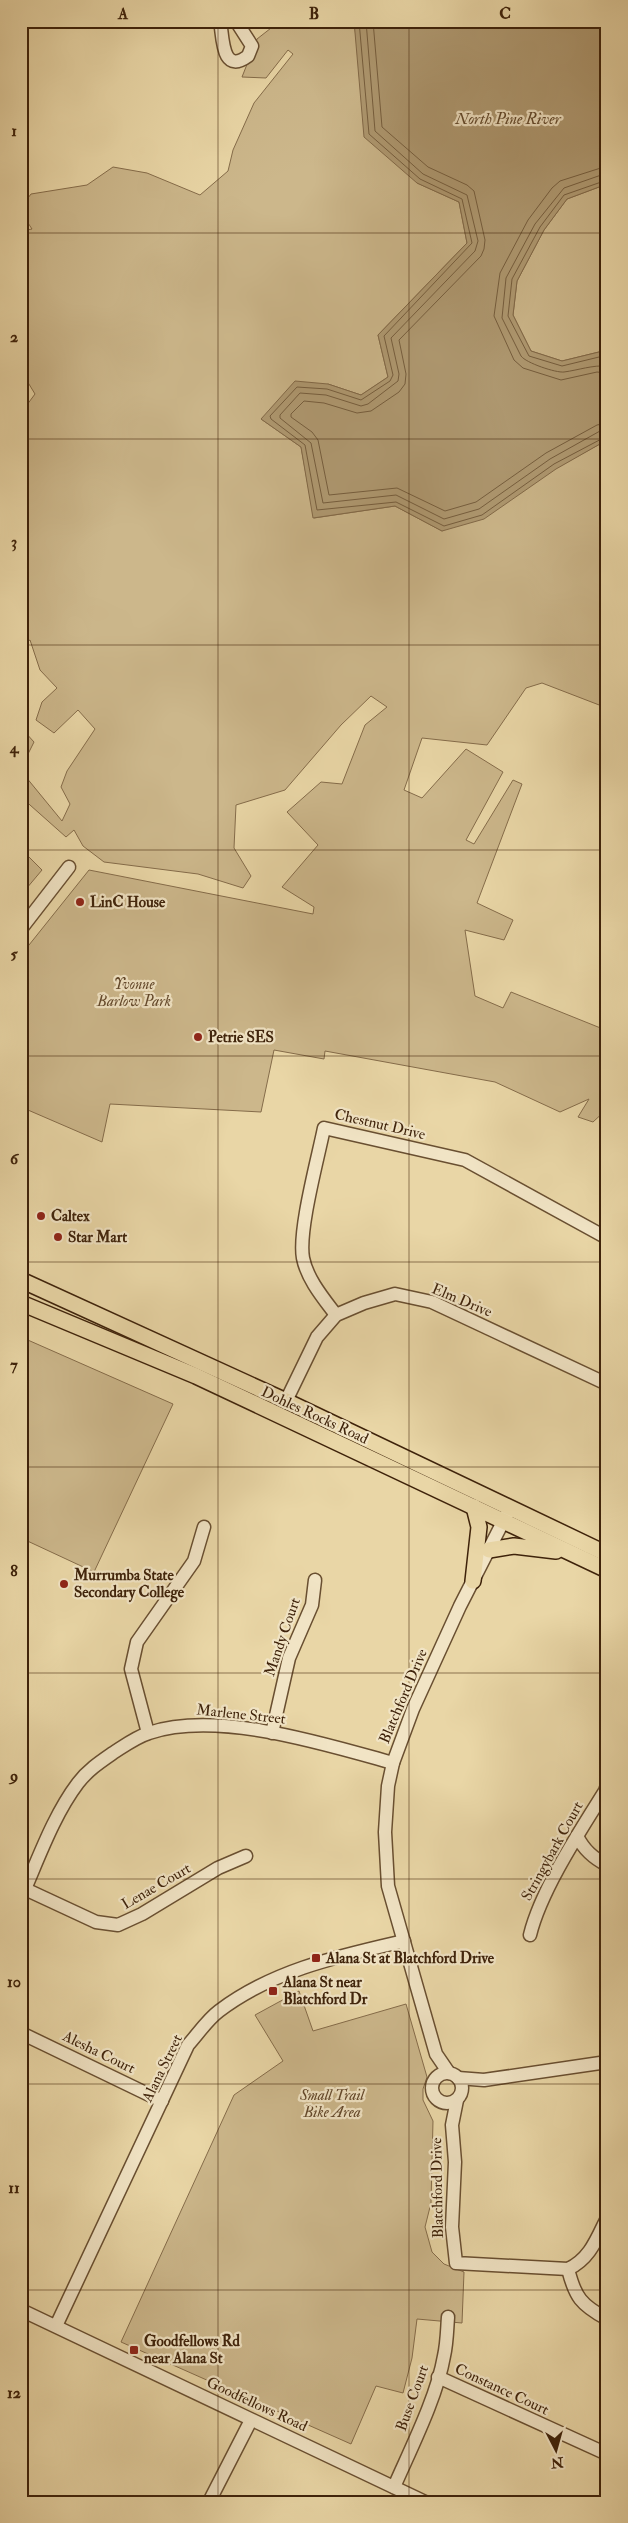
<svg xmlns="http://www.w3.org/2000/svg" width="628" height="2523" font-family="'IM FELL Double Pica',serif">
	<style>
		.green { fill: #ccb78b; stroke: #856c4a }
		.water { fill: #af9971; stroke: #826948 }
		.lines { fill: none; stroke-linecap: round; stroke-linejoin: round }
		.shore { stroke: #765e3e; stroke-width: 1 }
		.minor-casing { stroke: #694f31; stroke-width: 15 }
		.major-casing { stroke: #3e220a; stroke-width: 18 }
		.minor { stroke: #f1e4c5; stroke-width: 12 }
		.major { stroke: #e9d6a6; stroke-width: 15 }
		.grid { fill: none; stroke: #3e220a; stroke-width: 1; stroke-opacity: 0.55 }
		.poi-dot { fill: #8f2418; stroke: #f1e4c5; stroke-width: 2 }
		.labels { text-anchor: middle; stroke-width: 4.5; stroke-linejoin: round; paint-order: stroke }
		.poi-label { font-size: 15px; font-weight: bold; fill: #3e220a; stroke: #f1e4c5; text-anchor: start }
		.park-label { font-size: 15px; font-style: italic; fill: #62472a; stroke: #f1e4c5 }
		.street-label { font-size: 15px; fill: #3e220a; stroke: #f1e4c5 }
		.water-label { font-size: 16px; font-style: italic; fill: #604629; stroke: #f1e4c5 }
		.neatline { fill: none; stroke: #3e220a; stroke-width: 2 }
		.grid-label { font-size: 16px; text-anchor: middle; font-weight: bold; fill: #3e220a }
	</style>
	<rect width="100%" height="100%" fill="#e9d6a6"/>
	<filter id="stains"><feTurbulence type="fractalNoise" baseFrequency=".004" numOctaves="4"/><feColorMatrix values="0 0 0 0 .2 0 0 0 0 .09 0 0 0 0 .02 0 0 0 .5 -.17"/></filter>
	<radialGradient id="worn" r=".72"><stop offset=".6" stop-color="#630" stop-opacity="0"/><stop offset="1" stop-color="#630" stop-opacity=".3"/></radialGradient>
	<g class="green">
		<path d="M 280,21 L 354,21 L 357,45 L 417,183 L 459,202 L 467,243 L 378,335 L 388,377 L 361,395 L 328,384 L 261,419 L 301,447 L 314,518 L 395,506 L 442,531 L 607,440 L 607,708 L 542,683 L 526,688 L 487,745 L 422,738 L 404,790 L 422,798 L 466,749 L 503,772 L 466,840 L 474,844 L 513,780 L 522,784 L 477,903 L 513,920 L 504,940 L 465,930 L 475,996 L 503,1008 L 511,992 L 603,1029 L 607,1023 L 607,1109 L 593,1122 L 578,1117 L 589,1099 L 560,1112 L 495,1082 L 325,1051 L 324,1059 L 274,1050 L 261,1112 L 110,1104 L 102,1142 L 21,1107 L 21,955 L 89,870 L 313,914 L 314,907 L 282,887 L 318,845 L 287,812 L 321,782 L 342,784 L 365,725 L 387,707 L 371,696 L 341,725 L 285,790 L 236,805 L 234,848 L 251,876 L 243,888 L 198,874 L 104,862 L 83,846 L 74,830 L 66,837 L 21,797 L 21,771 L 62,821 L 70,804 L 61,787 L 67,771 L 95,729 L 78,710 L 54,733 L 36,720 L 42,702 L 57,688 L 40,670 L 30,640 L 21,645 L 21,413 L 35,394 L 21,371 L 21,231 L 32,229 C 20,211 18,211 31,194 L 87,185 L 113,167 L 147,173 L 200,195 L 228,171 L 233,150 L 254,103 L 293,54 L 288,50 L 266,78 L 242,77 L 257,39 Z"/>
		<polygon points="607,184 607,358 603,351 562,361 531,351 513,315 517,281 544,230 567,199"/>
		<polygon points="24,731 34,742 21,768 21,733"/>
		<polygon points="27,855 42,870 21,895 21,862"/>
		<polygon points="21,1337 173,1404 94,1572 21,1538"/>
		<polygon points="299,1991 313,2031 406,2004 427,2077 423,2089 423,2100 433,2121 431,2203 425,2227 432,2252 444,2264 464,2272 462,2323 417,2319 412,2358 403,2393 376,2386 351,2444 121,2342 234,2095 283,2061 255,2015"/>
	</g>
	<polygon class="water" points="354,21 607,21 607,184 567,199 544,230 517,281 513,315 531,351 562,361 603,351 607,358 607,440 556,469 484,519 442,531 395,506 313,518 301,447 261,419 295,381 328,384 361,395 388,377 378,335 467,243 459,202 417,183 364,137"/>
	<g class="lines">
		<g class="shore">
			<polyline points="359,21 369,134 420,179 462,199 472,243 384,336 393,375 390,381 361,400 327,389 297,387 270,416 271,419 305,445 317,510 396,502 444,526 482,515 554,464 607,436"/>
			<polyline points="366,21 375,131 423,174 467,195 478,241 475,251 391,338 399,374 398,381 368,404 361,406 326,395 300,393 280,415 280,418 311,443 323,503 396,495 444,519 479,509 550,459 600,431 607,430"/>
			<polyline points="373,21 382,127 428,167 467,185 474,191 485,240 484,249 481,256 399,340 406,374 405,384 399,392 371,411 357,413 324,403 304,401 291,414 291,417 312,432 318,440 329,495 397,488 445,511 476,502 546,453 597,425 607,423"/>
			<polyline points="607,166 560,181 552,188 528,220 500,273 494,316 514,360 523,368 561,380 597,372 607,373"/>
			<path d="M 607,173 L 564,188 L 535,224 L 506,278 L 502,318 L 521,356 C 526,363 556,373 564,372 C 579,370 592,365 607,366"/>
			<polyline points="607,180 564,195 540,227 512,279 508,316 529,356 562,366 599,357 607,360"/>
		</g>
		<defs>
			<g id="minor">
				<path d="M 220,21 C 223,35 221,76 248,56 L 252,46 L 236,21"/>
				<polyline points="21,929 69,867"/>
				<path d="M 336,1315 C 324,1299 307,1279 303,1258 C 298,1231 318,1158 324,1128 L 465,1160 L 607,1238"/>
				<polyline points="286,1401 317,1337 336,1315 364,1303 395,1294 432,1302 607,1384"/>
				<polyline points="148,1733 131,1669 137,1642 194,1561 204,1527"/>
				<polyline points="272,1733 289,1658 312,1605 315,1580"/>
				<path d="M 577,1836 C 584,1850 593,1858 607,1865"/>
				<polyline points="25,1889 96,1922 118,1925 142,1914 218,1868 246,1856"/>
				<path d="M 21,1898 C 38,1860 53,1816 78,1783 C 88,1770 100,1762 113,1753 C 124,1746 136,1737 149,1733 C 217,1710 325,1744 393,1763"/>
				<path d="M 530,1935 C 541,1890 580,1831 605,1791 L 607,1785"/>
				<polyline points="21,2033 162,2101"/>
				<polyline points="449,2073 436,2054 388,1886 385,1832 388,1786 393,1763 413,1709 460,1606 508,1512"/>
				<circle cx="447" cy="2088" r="15"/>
				<polyline points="458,2078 484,2080 607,2062"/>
				<path d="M 457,2100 L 452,2125 L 455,2162 L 452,2227 L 456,2263 L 568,2269 C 590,2259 597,2238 607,2218"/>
				<path d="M 568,2269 C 575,2297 581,2305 607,2319"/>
				<polyline points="21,2310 425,2502"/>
				<path d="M 56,2326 L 188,2045 C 198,2034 207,2020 219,2011 C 273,1970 339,1956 404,1941"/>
				<polyline points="438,2377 607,2454"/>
				<path d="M 394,2487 C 411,2448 437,2397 444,2356 C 447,2343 447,2330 448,2317"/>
				<polyline points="209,2502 251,2420"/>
			</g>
			<g id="major">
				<polyline points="21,1280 286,1401 607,1554"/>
				<polyline points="21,1303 196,1376 607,1570"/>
				<polyline points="489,1550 514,1546 556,1551"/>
				<polyline points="473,1581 479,1527 474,1507"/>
			</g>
		</defs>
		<use href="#minor" class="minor-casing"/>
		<use href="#major" class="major-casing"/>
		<use href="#minor" class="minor"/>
		<use href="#major" class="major"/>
	</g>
	<path class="grid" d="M 218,21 L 218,2502M 409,21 L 409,2502M 21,233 L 607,233M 21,439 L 607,439M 21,645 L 607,645M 21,850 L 607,850M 21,1056 L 607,1056M 21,1262 L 607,1262M 21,1467 L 607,1467M 21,1673 L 607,1673M 21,1879 L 607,1879M 21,2084 L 607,2084M 21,2290 L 607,2290"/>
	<g class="poi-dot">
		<circle cx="80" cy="902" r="5"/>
		<circle cx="198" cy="1037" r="5"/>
		<circle cx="41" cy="1216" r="5"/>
		<circle cx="58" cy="1237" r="5"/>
		<circle cx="64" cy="1584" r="5"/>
		<rect x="311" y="1953" width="10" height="10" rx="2.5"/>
		<rect x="268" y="1986" width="10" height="10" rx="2.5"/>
		<rect x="129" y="2345" width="10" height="10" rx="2.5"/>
	</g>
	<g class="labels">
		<g class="poi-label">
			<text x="90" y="907">LinC House</text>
			<text x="208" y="1042">Petrie SES</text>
			<text x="51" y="1221">Caltex</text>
			<text x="68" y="1242">Star Mart</text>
			<text x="74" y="1580">Murrumba State<tspan x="74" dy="17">Secondary College</tspan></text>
			<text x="326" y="1963">Alana St at Blatchford Drive</text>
			<text x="283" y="1987">Alana St near<tspan x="283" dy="17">Blatchford Dr</tspan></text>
			<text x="144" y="2346">Goodfellows Rd<tspan x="144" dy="17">near Alana St</tspan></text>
		</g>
		<g class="park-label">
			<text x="134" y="989">Yvonne<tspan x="134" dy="17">Barlow Park</tspan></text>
			<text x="332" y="2100">Small Trail<tspan x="332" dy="17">Bike Area</tspan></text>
		</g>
		<g class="street-label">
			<text transform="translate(380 1124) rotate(13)" y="5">Chestnut Drive</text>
			<text transform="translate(462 1300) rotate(23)" y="5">Elm Drive</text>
			<text transform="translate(315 1415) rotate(25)" y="5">Dohles Rocks Road</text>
			<text transform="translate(282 1637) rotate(-71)" y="5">Mandy Court</text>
			<text transform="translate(403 1696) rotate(-67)" y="5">Blatchford Drive</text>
			<text transform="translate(241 1714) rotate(6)" y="5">Marlene Street</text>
			<text transform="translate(552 1851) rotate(-61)" y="5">Stringybark Court</text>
			<text transform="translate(156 1886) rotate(-30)" y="5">Lenae Court</text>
			<text transform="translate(99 2052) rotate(26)" y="5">Alesha Court</text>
			<text transform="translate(162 2068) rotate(-64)" y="5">Alana Street</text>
			<text transform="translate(437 2188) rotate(-91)" y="5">Blatchford Drive</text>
			<text transform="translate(502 2389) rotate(25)" y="5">Constance Court</text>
			<text transform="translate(412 2398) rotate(-70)" y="5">Buse Court</text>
			<text transform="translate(257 2404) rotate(25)" y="5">Goodfellows Road</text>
		</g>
		<g class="water-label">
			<text x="508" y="124">North Pine River</text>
		</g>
	</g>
	<rect width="628" height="2523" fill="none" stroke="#e9d6a6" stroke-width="55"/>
	<g transform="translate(556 2450) rotate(174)" stroke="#f1e4c5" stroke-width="4" paint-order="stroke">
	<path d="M0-4L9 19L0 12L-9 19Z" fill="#3e220a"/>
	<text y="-8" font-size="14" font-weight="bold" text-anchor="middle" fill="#3e220a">N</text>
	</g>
	<rect x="28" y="28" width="572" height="2468" class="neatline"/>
	<g class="grid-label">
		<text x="123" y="19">A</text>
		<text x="314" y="19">B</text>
		<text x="505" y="19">C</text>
		<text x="14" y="136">1</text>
		<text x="14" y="342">2</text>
		<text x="14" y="547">3</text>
		<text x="14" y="753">4</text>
		<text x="14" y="959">5</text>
		<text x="14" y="1164">6</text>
		<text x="14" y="1370">7</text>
		<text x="14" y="1576">8</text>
		<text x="14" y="1781">9</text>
		<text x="14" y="1987">10</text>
		<text x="14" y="2193">11</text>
		<text x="14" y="2398">12</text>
	</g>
	<rect width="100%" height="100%" filter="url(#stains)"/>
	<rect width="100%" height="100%" fill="url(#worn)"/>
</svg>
